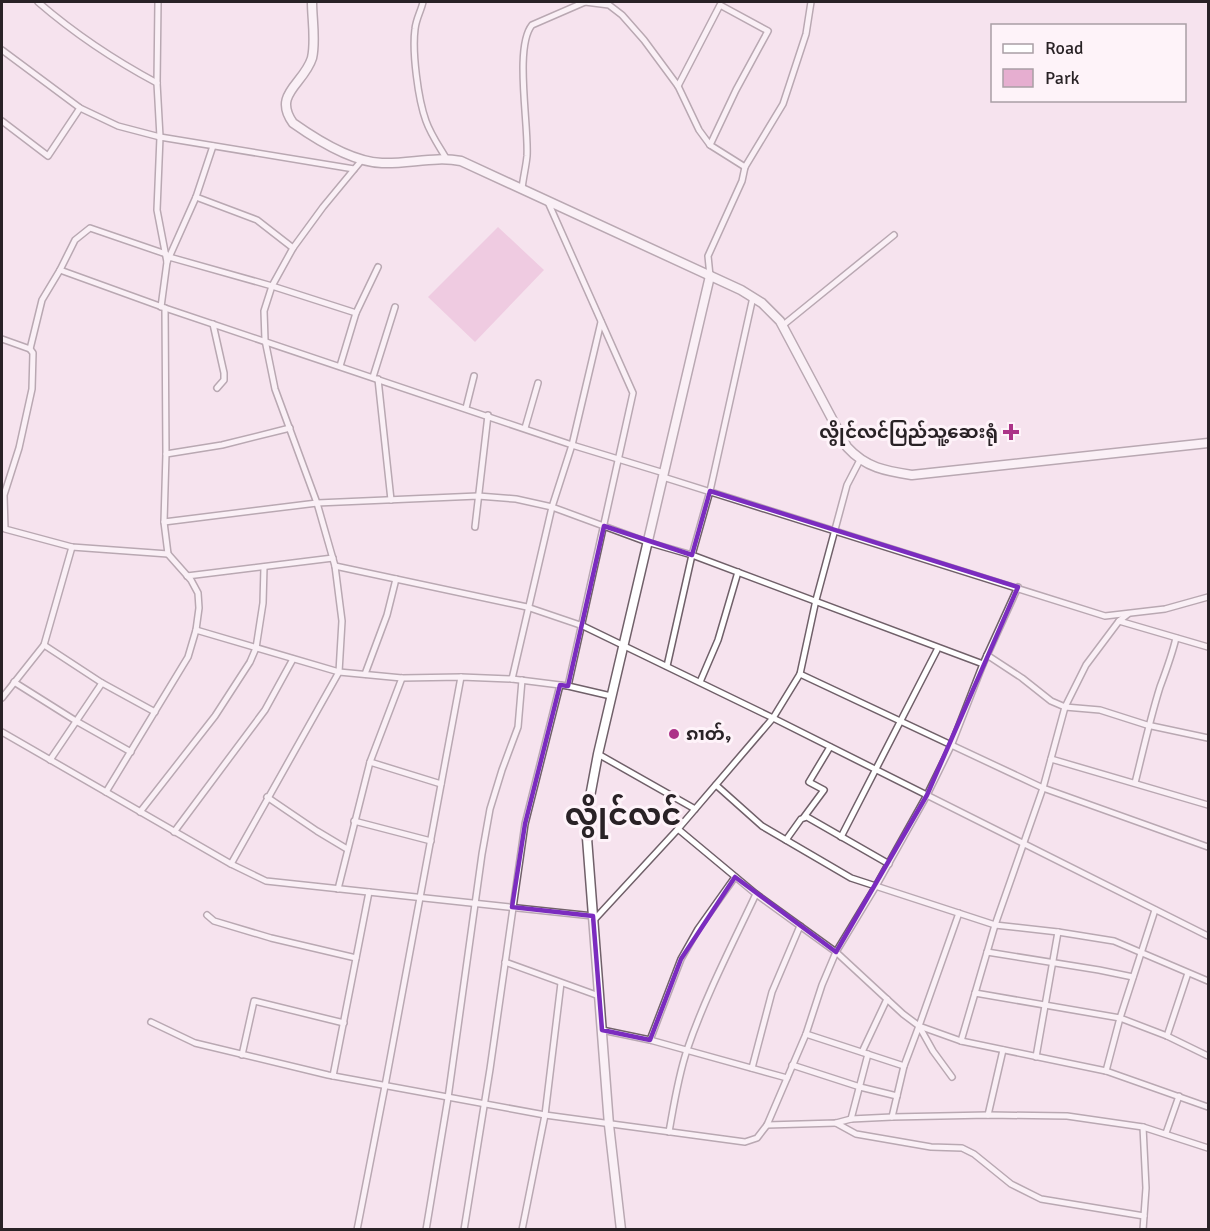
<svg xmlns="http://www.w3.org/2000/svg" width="1210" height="1231" font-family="Signika,'Noto Sans Myanmar',sans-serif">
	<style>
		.green { fill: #e6aed0 }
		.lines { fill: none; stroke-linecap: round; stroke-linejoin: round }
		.minor-casing { stroke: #706069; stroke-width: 8 }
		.trunk-casing { stroke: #706069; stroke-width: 11 }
		.minor { stroke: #fff; stroke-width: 5 }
		.trunk { stroke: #fff; stroke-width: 8 }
		.marked { fill: none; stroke: #7b2cbf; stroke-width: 4.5; stroke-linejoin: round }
		.poi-dot { fill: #ac3388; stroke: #fef3f9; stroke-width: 2 }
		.labels { text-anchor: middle; stroke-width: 6; stroke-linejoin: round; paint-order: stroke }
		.poi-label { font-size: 18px; font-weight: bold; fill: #292226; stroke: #fef3f9; text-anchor: end }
		.town-label { font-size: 30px; font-weight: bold; fill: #292226; stroke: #fef3f9 }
	</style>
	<rect width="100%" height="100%" fill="#f6e3ee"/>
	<polygon class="green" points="498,227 544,270 475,342 428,297"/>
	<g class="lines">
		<defs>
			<g id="minor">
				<path d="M 38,2 C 75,34 114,60 157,83"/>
				<polyline points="158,2 157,83 160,137 157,210 167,262"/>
				<path d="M 423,2 C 421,11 416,19 415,29 C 412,52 418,99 426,121 C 431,135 439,146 446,158"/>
				<polyline points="585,2 609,5 622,15 644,40 678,86 699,130 710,145 745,167"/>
				<polyline points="2,50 80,108 118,126 160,137 354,169"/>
				<polyline points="678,86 720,5 768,31 736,90 710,145"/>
				<polyline points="2,121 48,156 80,108"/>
				<path d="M 522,189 C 523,178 526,167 527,156 C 529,126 514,47 532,25 L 585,2"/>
				<polyline points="196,197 257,220 293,248"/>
				<polyline points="548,202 633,393 568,686"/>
				<polyline points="169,257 272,286 356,313"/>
				<polyline points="60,270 75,240 90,228 166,254"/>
				<polyline points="710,276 708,256 742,181 745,167 783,104 806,34 811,2"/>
				<polyline points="161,307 167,262 196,197 213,146"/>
				<polyline points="213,324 224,373 224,380 217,388"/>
				<polyline points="782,326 894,235"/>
				<polyline points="2,339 30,349"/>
				<polyline points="340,366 356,313 378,267"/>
				<polyline points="373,377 395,307"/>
				<polyline points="378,379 391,500"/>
				<polyline points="466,408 474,376"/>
				<polyline points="525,428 538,383"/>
				<polyline points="166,454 222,445 290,428"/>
				<polyline points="663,477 1105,616 1165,609 1208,597"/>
				<polyline points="164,522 317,503 478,496 516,499 552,507 647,542 692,555 983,664"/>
				<polyline points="475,527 488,415"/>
				<polyline points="168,554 72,547 5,529 4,495 19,448 32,389 33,353 30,349 42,300 60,270 165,308 572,445 664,473"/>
				<polyline points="335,566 527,607 583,626 773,718 1208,936"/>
				<polyline points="187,576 333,558"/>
				<polyline points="1119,621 1208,647"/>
				<polyline points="196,630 339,672 402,678 461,677 512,679 568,686 611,696"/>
				<polyline points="44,645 102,683 155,712"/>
				<polyline points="987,655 1022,678 1051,701 1065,707 1100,710 1147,725 1208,738"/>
				<polyline points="667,666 692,555 710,491 753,297"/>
				<polyline points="365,674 387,615 396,579"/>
				<polyline points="800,674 1043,788 1208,847"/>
				<polyline points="512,679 552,507 572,445 601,322"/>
				<polyline points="14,682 76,721 131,752"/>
				<polyline points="700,682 718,640 738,572"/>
				<polyline points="2,698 44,645 72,547"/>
				<polyline points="2,732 231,864 266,881 593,916"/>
				<polyline points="598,754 695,809"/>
				<polyline points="1051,759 1208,805"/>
				<polyline points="50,760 102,683"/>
				<polyline points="370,762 441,784"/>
				<path d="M 1135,783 C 1143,751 1150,719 1160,687 C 1166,671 1172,655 1176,638"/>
				<polyline points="716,785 762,826 851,878 995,925 1058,932 1114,941 1208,981"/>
				<polyline points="106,792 188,657 196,630 199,608 198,593 191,580 168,554 164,522 166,454 165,308"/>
				<polyline points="267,797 317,831 347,849"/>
				<polyline points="140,812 215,716 250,662 256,648 263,603 264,567"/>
				<polyline points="804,817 824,790 809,782 830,747"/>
				<polyline points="354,821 431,841"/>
				<polyline points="678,829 756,894 836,952 903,1014 919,1026 961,1041 1106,1071 1208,1107"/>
				<polyline points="174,832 265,710 293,659"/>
				<polyline points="841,837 937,650"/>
				<polyline points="786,840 801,819 807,817 889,864"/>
				<polyline points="231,864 339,672 342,621 335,566 317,503 275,389 265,340 264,311 272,286 293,248 323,207 361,161"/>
				<polyline points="338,889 370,762 402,678"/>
				<polyline points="207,915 214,921 271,938 356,958"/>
				<polyline points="594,920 678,829 773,718 800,674 816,600 847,485 860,460"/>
				<polyline points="987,952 1099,970 1133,977"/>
				<polyline points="505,962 599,996"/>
				<polyline points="975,993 1120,1018 1167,1036 1208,1056"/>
				<polyline points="151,1022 195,1043 328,1075 545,1115 745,1142 757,1138 767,1125 806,1034 822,985 836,952 876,886 927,795 951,746 983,664 1018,587"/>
				<polyline points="919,1026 959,913"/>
				<polyline points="602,1030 650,1040 787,1078"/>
				<polyline points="806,1034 904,1066"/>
				<polyline points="1167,1036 1188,973"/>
				<polyline points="650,1040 681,959 698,929 735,877"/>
				<polyline points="961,1041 995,925 1043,788 1065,707 1086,665 1119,621 1128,614"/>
				<polyline points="862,1052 887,999"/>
				<polyline points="242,1055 254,1001 344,1023"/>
				<polyline points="1036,1057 1058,932"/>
				<polyline points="792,1065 860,1087 897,1096"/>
				<polyline points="752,1068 772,992 800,926"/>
				<polyline points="1106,1071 1120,1018 1155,910"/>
				<polyline points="333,1076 369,892"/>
				<polyline points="988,1115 1003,1050"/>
				<polyline points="892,1117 904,1066 919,1026 933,1051 952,1077"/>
				<polyline points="851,1119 868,1054"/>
				<polyline points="836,1123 856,1134 931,1147 962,1148 974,1154 1011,1184 1041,1199 1144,1216"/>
				<polyline points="767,1125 836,1123 851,1119 892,1117 988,1115 1067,1116 1143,1127 1208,1148"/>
				<polyline points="1143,1127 1146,1188 1143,1230"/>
				<path d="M 669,1132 C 674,1104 678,1077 687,1050 C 705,997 732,945 756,894"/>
				<polyline points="1166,1133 1179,1096"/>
				<polyline points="357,1230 385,1086 461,677"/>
				<polyline points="426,1230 448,1098 482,854 490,809 502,770 518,727 522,680"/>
				<polyline points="464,1230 490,1069 525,824 560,685"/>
				<polyline points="522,1230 545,1115 561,983"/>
			</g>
			<g id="trunk">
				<path d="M 312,2 C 312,19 316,41 312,58 C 304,84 272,94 293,123 C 317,140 352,162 382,163 C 409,164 435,156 461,161 L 741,290 L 762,303 L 780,321 L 847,447 C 866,468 886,471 912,475 L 1208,443"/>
				<polyline points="621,1230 609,1125 587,838 589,802 598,754 710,276"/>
			</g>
		</defs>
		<use href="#minor" class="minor-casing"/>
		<use href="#trunk" class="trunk-casing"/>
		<use href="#minor" class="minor"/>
		<use href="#trunk" class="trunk"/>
	</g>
	<path d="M0 0H1210V1231H0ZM 710,491 L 1018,587 L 927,795 L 836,952 L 735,877 L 681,959 L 650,1040 L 602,1030 L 593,916 L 512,907 L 525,824 L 560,685 L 568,686 L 604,526 L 692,555 Z" fill="#f6e3ee" fill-opacity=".55" fill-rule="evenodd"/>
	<path class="marked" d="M 710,491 L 1018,587 L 927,795 L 836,952 L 735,877 L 681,959 L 650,1040 L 602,1030 L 593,916 L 512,907 L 525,824 L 560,685 L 568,686 L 604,526 L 692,555 Z"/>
	<g class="poi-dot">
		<path d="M1008 423h6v6h6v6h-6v6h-6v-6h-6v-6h6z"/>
		<circle cx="674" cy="734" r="6"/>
	</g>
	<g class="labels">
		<g class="poi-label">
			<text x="998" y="438">လွိုင်လင်ပြည်သူ့ဆေးရုံ</text>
			<text x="686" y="740" text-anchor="start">ၵၢတ်ႇ</text>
		</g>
		<g class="town-label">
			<text x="623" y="825">လွိုင်လင်</text>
		</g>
	</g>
	<rect width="1210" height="1231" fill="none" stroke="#292226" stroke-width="6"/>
	<rect x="991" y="24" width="195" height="78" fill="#fef3f9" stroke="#a99fa5" stroke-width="1.5"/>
	<rect x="1003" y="44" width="30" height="9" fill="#ffffff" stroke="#a99fa5" stroke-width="1.5"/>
	<text x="1045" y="54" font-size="18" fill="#292226">Road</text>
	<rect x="1003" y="69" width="30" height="18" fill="#e6aed0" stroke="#a99fa5" stroke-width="1.5"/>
	<text x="1045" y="84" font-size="18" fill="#292226">Park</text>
</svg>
